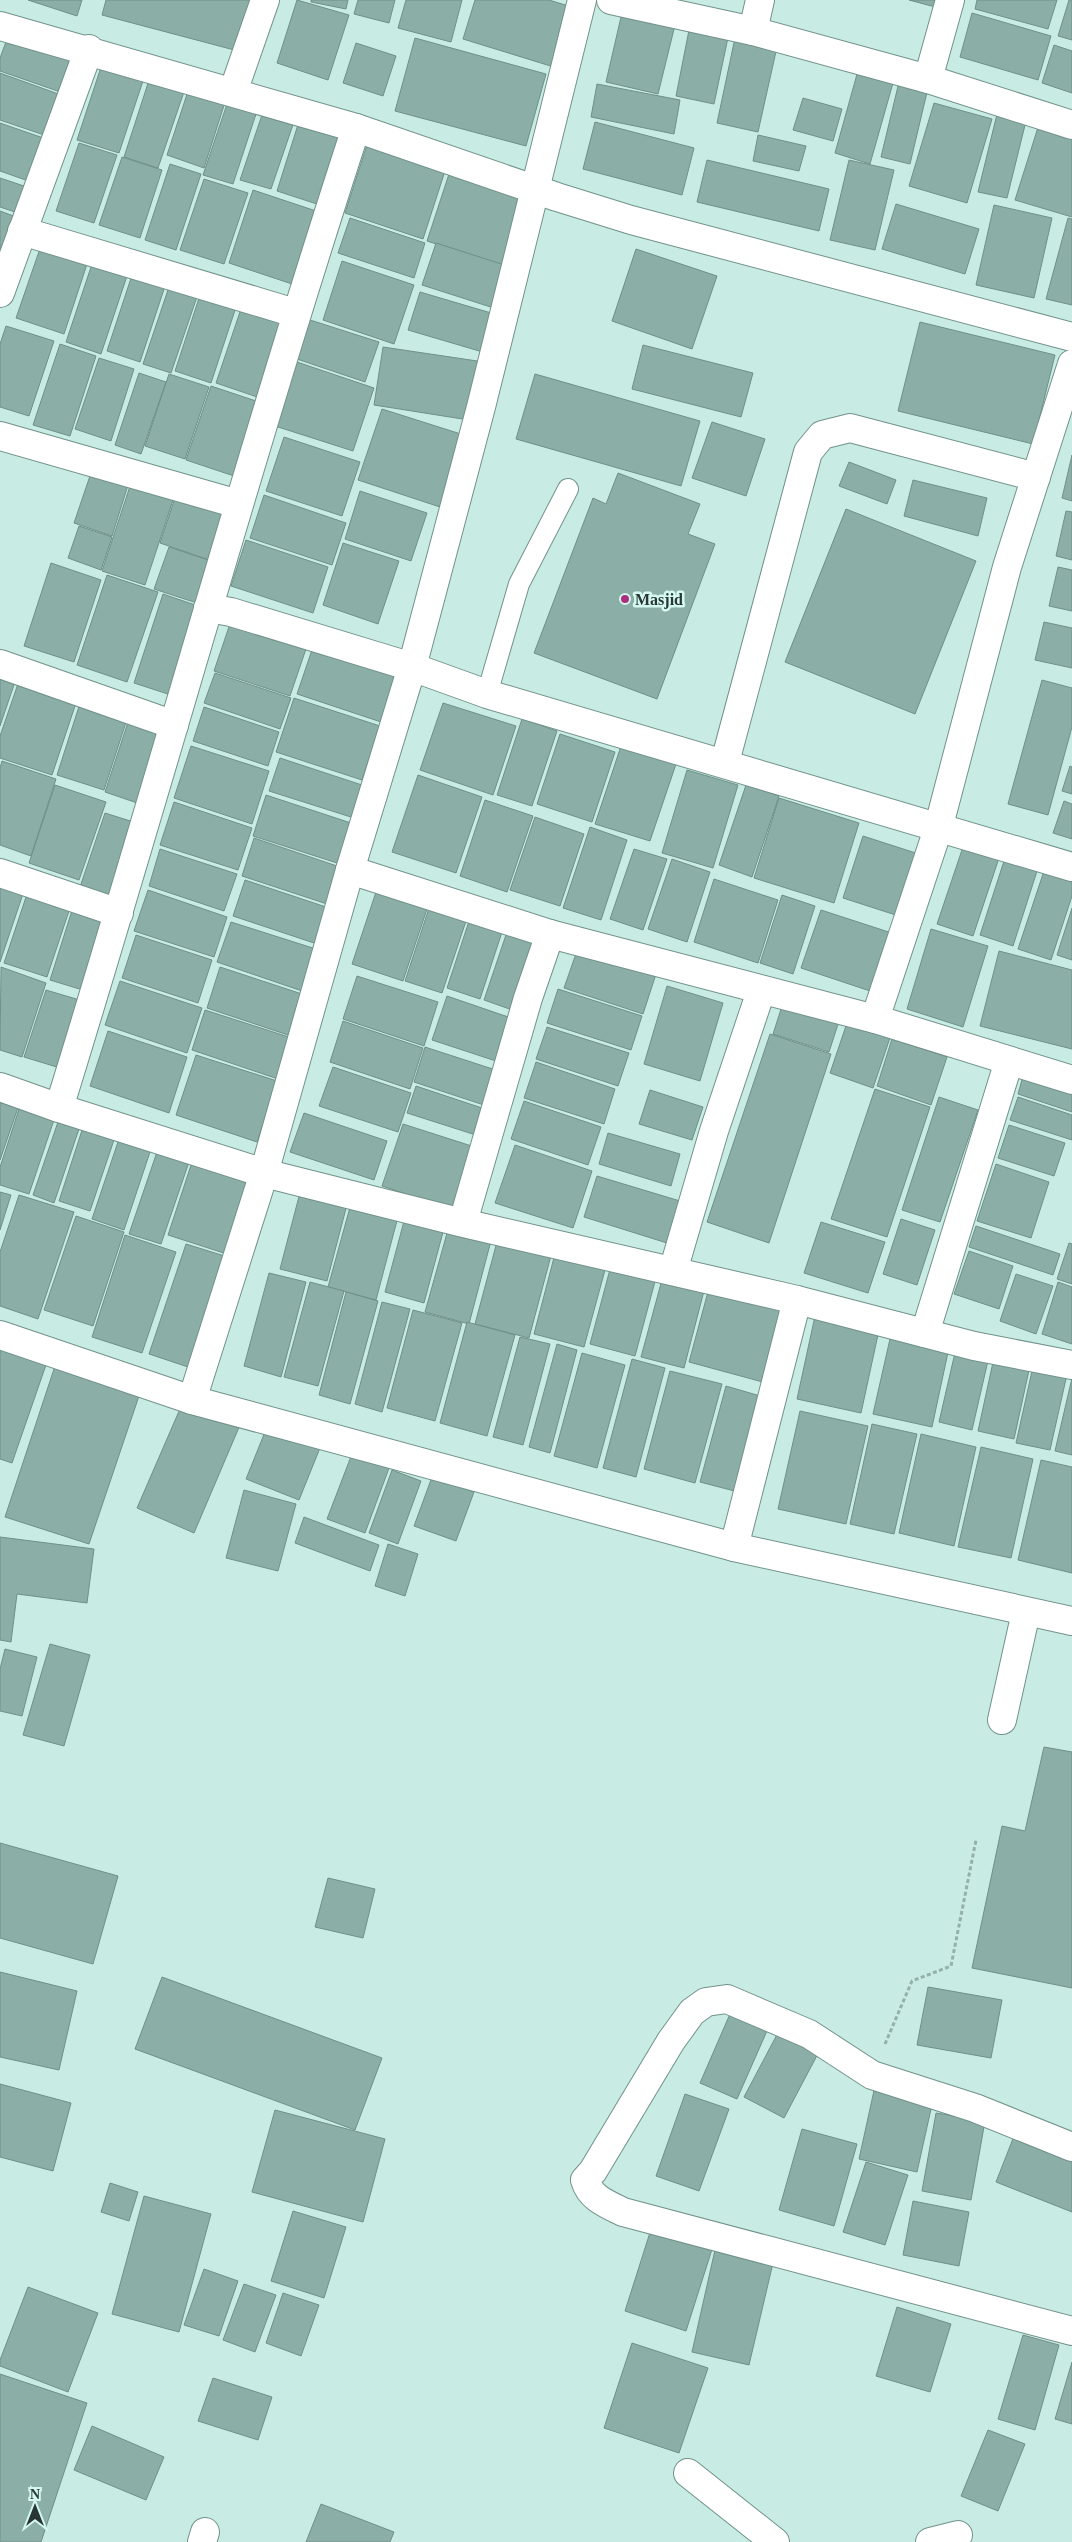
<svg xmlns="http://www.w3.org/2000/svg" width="1072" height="2542" font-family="'Times New Roman',serif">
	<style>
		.building { fill: #8baea6; stroke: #6e9088 }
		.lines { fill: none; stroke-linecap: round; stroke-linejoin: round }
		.lane-casing { stroke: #71928b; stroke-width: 22 }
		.street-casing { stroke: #71928b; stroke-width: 30 }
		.path { stroke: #93b0a9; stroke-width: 3; stroke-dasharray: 4 2.5; stroke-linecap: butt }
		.lane { stroke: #fff; stroke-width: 20 }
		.street { stroke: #fff; stroke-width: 28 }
		.poi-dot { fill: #ac2f7f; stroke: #d5f9f1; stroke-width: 2 }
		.labels { text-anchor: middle; stroke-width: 5; stroke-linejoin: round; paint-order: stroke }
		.poi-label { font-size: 16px; font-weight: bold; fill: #293734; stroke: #d5f9f1; text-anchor: start }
	</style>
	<rect width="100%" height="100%" fill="#c8ece3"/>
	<g class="building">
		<polygon points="28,0 82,0 77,16"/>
		<polygon points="106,0 252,0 238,51 102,15"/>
		<polygon points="297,0 349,15 328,80 277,63"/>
		<polygon points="311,0 348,0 346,9 311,2"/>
		<polygon points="358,0 395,0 389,23 354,14"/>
		<polygon points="406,0 462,0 451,42 398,28"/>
		<polygon points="475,0 549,0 575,8 557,68 463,39"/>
		<polygon points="909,0 941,0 939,8"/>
		<polygon points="977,0 1057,0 1048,29 975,9"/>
		<polygon points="1069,0 1072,0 1072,40 1058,36"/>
		<polygon points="624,4 677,17 658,94 606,82"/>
		<polygon points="972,13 1051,36 1038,80 960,57"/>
		<polygon points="691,20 730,28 714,104 676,96"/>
		<polygon points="10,31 80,55 66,94 0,71 0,58"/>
		<polygon points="415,38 546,74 526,146 395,111"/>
		<polygon points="735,38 777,47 758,132 717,123"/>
		<polygon points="356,43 396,56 383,96 343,83"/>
		<polygon points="1054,45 1072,51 1072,93 1042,83"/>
		<polygon points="105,55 147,69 119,153 77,140"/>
		<polygon points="859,67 895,76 870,164 835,153"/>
		<polygon points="152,71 187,83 158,168 124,157"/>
		<polygon points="0,73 64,96 50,137 0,120"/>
		<polygon points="191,82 228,93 204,168 167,155"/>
		<polygon points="899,82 928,88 910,164 881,157"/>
		<polygon points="597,84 680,100 674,134 591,117"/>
		<polygon points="230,95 259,105 233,184 203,175"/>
		<polygon points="803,98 842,109 833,141 793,130"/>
		<polygon points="266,103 297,113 271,189 240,180"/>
		<polygon points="934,103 992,119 967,203 909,186"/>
		<polygon points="998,110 1027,117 1007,198 978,192"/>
		<polygon points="302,112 348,128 323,206 277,191"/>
		<polygon points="1040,121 1072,130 1072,217 1015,200"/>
		<polygon points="595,122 694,148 682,195 583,169"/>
		<polygon points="0,123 52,141 37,184 0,171"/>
		<polygon points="758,135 806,146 799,171 753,161"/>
		<polygon points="79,143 117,155 94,223 56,211"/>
		<polygon points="367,145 445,171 423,239 345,213"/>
		<polygon points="122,157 162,170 140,238 99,225"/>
		<polygon points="707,160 829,189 819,231 697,202"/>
		<polygon points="849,160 894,170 875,250 830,240"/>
		<polygon points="170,164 201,174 176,250 145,240"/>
		<polygon points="451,168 530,194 506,267 427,241"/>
		<polygon points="0,178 30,188 21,214 0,207"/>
		<polygon points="204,179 248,193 224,264 180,250"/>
		<polygon points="253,190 319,212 295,285 229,263"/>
		<polygon points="896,204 979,229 965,274 882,249"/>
		<polygon points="994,205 1052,218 1034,298 976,285"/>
		<polygon points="0,211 19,218 0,259"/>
		<polygon points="350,218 425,243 414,278 338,253"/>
		<polygon points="1068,218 1072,219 1072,305 1046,299"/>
		<polygon points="43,240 90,255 64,334 16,318"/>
		<polygon points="436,243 514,268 500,310 422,285"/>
		<polygon points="636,249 717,276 692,349 612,321"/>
		<polygon points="94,258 129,270 101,354 66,342"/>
		<polygon points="342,261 414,285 394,344 323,320"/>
		<polygon points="135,266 168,277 140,362 107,351"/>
		<polygon points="172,278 200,288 171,373 143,364"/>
		<polygon points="202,289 238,301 211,383 175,371"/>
		<polygon points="420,292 498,315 486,353 408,330"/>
		<polygon points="244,300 293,316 266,400 216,383"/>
		<polygon points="307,319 379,342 365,382 294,358"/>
		<polygon points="920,322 1055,355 1033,444 898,411"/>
		<polygon points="6,326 54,341 29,416 0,407 0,344"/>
		<polygon points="60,344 96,356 70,436 33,425"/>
		<polygon points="643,345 753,373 741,417 632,389"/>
		<polygon points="383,347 484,362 475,421 374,405"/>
		<polygon points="99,358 134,369 111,441 75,429"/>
		<polygon points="297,362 374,388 353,451 275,426"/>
		<polygon points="139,373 166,382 141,454 115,445"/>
		<polygon points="169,374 209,387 185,459 145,446"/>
		<polygon points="535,374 700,421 681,486 516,439"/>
		<polygon points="211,386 265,404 240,478 186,460"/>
		<polygon points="382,409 464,435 440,507 358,480"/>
		<polygon points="712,422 765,439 746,496 692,478"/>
		<polygon points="284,437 360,462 342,516 266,491"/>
		<polygon points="1072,455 1072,501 1062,498"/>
		<polygon points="849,462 896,480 887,504 839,486"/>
		<polygon points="93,467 130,479 112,536 74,523"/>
		<polygon points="618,473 700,504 688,534 715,544 657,699 534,653 593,498 606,504"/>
		<polygon points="913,480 987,498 978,536 904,516"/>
		<polygon points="131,483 174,497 145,585 102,571"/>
		<polygon points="360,491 427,513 411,561 345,539"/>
		<polygon points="176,495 235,514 218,563 160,543"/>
		<polygon points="264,495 346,523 332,565 250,538"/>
		<polygon points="846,509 976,561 915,714 785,662"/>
		<polygon points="1066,511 1072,512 1072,560 1056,556"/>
		<polygon points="79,526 112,537 101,570 68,558"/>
		<polygon points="246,540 328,567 313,613 231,586"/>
		<polygon points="343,543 399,561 378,624 323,605"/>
		<polygon points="169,547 220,564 206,606 154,589"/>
		<polygon points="51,563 101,580 74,662 24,646"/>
		<polygon points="1058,567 1072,570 1072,611 1049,606"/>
		<polygon points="107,575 158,592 127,682 77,665"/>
		<polygon points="163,594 204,608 174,696 134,683"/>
		<polygon points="233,615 309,640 290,696 214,671"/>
		<polygon points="1044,622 1072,628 1072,668 1035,660"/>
		<polygon points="315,641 401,670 384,723 297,694"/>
		<polygon points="0,667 18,673 0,726"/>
		<polygon points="215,673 291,698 280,729 204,703"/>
		<polygon points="21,675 79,694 52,775 0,758 0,736"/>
		<polygon points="1042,680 1072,688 1072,727 1048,815 1008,804"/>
		<polygon points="83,694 130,710 104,790 57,775"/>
		<polygon points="294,698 380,726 362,780 276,752"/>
		<polygon points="443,703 516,726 493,795 420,770"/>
		<polygon points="204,707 279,732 268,766 193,741"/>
		<polygon points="131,713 172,726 146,806 105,792"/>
		<polygon points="522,719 557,731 532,806 497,795"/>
		<polygon points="560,734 615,752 592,822 537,804"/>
		<polygon points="191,746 269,771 252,824 174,798"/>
		<polygon points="621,746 676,764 650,841 595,824"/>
		<polygon points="280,758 365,786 354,818 269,791"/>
		<polygon points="2,761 56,779 31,856 0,845 0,768"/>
		<polygon points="1070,766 1072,767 1072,794 1062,791"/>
		<polygon points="687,770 738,785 713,868 662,853"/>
		<polygon points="418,775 482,797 456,873 392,852"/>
		<polygon points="55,785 106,802 79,880 29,863"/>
		<polygon points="746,785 779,796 752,877 719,865"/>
		<polygon points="266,795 351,823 337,863 253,836"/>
		<polygon points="779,798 859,823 834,903 754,878"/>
		<polygon points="485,800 533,816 507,892 460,876"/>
		<polygon points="1064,801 1072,804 1072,839 1053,833"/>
		<polygon points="174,802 252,828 238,870 160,845"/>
		<polygon points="105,813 143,825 117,903 79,890"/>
		<polygon points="535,817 584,834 560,906 510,890"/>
		<polygon points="590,827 627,840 601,920 563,908"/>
		<polygon points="863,836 925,856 905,918 843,898"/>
		<polygon points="254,838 343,868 330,905 242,876"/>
		<polygon points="965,841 1001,852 973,936 937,924"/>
		<polygon points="160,849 237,874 224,911 149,886"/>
		<polygon points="634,849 667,859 643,930 610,919"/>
		<polygon points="1005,858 1038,868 1013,946 980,935"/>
		<polygon points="672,859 710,872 687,942 648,929"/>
		<polygon points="1045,868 1072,877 1072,896 1051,960 1018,949"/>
		<polygon points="0,877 26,885 0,962"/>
		<polygon points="714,879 778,900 758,963 694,942"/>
		<polygon points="245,880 329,908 317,944 233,916"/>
		<polygon points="30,885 73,899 47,977 4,963"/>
		<polygon points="378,886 429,903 403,981 352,964"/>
		<polygon points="148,890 227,917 214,957 134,931"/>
		<polygon points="782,895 815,906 793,974 760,963"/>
		<polygon points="432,899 469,912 442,993 405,981"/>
		<polygon points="75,901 112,913 86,991 50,980"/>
		<polygon points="1072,908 1072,960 1057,955"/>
		<polygon points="821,910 901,936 882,995 801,968"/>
		<polygon points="472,912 505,923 480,999 447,988"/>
		<polygon points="231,922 316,949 302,991 217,962"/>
		<polygon points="510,923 544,935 518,1012 484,1000"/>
		<polygon points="931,929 988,946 963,1027 907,1009"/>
		<polygon points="136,935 212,960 198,1003 122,978"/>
		<polygon points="579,945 657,971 643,1014 564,988"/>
		<polygon points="999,951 1072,970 1072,1049 980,1026"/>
		<polygon points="1,967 46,983 22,1057 0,1050"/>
		<polygon points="220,967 302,994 288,1035 207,1008"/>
		<polygon points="357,976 438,1002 424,1046 343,1019"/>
		<polygon points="120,981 202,1008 187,1053 105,1025"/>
		<polygon points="667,986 723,1003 700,1081 644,1064"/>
		<polygon points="558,989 642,1016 631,1050 547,1023"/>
		<polygon points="46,990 83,1001 60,1068 24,1057"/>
		<polygon points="447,996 517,1020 502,1063 432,1040"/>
		<polygon points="784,1000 840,1018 829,1052 773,1034"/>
		<polygon points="205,1010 295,1039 281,1080 192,1050"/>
		<polygon points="850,1014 893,1029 873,1088 830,1073"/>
		<polygon points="343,1021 423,1048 410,1089 330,1062"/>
		<polygon points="547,1027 629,1053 618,1086 536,1059"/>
		<polygon points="108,1031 187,1057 169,1113 90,1086"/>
		<polygon points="770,1034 831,1054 769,1243 707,1222"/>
		<polygon points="892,1039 947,1057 931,1105 877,1086"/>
		<polygon points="425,1047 505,1073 493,1108 414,1082"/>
		<polygon points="196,1055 277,1081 257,1142 176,1115"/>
		<polygon points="536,1062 615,1089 604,1124 524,1098"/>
		<polygon points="333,1067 411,1093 398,1132 319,1106"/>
		<polygon points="1025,1069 1072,1084 1072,1112 1018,1094"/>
		<polygon points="416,1086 491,1111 482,1137 407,1113"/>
		<polygon points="875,1089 930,1107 887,1237 831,1219"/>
		<polygon points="650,1090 703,1107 692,1140 639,1124"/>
		<polygon points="0,1093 21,1099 0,1160"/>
		<polygon points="939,1097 978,1110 940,1222 902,1210"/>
		<polygon points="1018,1097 1072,1115 1072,1140 1010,1120"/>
		<polygon points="22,1100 57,1111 29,1194 0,1185 0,1167"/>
		<polygon points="524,1101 601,1127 588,1165 511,1139"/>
		<polygon points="304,1113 387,1141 374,1180 290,1152"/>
		<polygon points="60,1116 81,1123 54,1203 33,1195"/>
		<polygon points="86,1118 118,1128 90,1211 59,1201"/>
		<polygon points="403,1124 481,1149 460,1212 382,1186"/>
		<polygon points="1009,1125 1065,1143 1054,1176 998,1158"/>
		<polygon points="121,1133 153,1143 124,1230 92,1219"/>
		<polygon points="608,1133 680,1154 671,1186 599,1164"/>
		<polygon points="515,1145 592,1171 573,1228 495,1203"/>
		<polygon points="158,1149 190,1159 161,1244 129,1234"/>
		<polygon points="194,1156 259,1177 233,1256 168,1235"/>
		<polygon points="996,1164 1049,1182 1031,1238 977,1221"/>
		<polygon points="597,1176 680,1201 667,1243 584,1217"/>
		<polygon points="302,1185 349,1197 327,1281 280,1269"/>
		<polygon points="0,1192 11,1195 0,1230"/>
		<polygon points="19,1195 74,1212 38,1319 0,1306 0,1252"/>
		<polygon points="352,1200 399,1213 376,1300 328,1287"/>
		<polygon points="407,1210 446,1221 424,1303 385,1292"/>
		<polygon points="76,1216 124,1232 93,1326 44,1310"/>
		<polygon points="901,1219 935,1230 917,1285 883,1274"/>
		<polygon points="821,1222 885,1242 868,1293 804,1273"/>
		<polygon points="449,1226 492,1237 469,1324 425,1312"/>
		<polygon points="976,1226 1060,1254 1053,1275 969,1247"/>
		<polygon points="125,1235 176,1252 142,1353 92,1337"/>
		<polygon points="498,1238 552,1252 529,1338 475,1324"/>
		<polygon points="1069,1243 1072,1244 1072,1284 1057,1279"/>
		<polygon points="186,1244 231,1258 194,1369 149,1354"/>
		<polygon points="557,1246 608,1259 584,1347 534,1334"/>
		<polygon points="969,1251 1013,1266 999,1309 954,1294"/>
		<polygon points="612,1262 657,1274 635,1356 590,1344"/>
		<polygon points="269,1273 306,1282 281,1377 244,1366"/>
		<polygon points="1016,1274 1053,1286 1036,1334 1000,1321"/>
		<polygon points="663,1276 705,1287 684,1368 641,1357"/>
		<polygon points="310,1282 344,1291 318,1386 284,1377"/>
		<polygon points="1058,1282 1072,1287 1072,1344 1042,1334"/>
		<polygon points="709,1288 790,1310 770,1384 689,1362"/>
		<polygon points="346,1292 378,1301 350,1404 319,1395"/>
		<polygon points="382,1302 410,1309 382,1412 355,1404"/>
		<polygon points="413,1310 462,1323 435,1421 387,1408"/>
		<polygon points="815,1316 879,1330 861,1413 797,1399"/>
		<polygon points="467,1322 515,1335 487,1436 440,1423"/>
		<polygon points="892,1330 950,1343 932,1427 873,1414"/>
		<polygon points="520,1337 550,1344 523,1445 493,1437"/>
		<polygon points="557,1344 577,1350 550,1453 529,1447"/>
		<polygon points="957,1344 990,1352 972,1430 939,1422"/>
		<polygon points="0,1346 47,1362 12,1463 0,1459"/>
		<polygon points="582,1353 625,1365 597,1468 554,1456"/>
		<polygon points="995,1353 1031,1361 1014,1439 978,1431"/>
		<polygon points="632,1359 665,1368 636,1477 603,1468"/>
		<polygon points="1034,1362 1068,1370 1050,1450 1016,1443"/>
		<polygon points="55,1366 140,1393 89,1544 5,1517"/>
		<polygon points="670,1371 722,1384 695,1483 644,1469"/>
		<polygon points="1072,1378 1072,1455 1055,1451"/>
		<polygon points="726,1386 767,1398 742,1493 700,1482"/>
		<polygon points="183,1402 240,1425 194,1533 137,1508"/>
		<polygon points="800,1411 868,1426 846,1524 778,1509"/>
		<polygon points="269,1422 322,1443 299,1500 246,1479"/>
		<polygon points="872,1424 917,1434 894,1534 850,1524"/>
		<polygon points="921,1434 976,1447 954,1546 899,1533"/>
		<polygon points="355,1446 392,1460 365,1533 327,1519"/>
		<polygon points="981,1447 1033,1459 1011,1558 958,1547"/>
		<polygon points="1041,1460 1072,1467 1072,1573 1018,1560"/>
		<polygon points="392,1470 421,1481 398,1544 369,1533"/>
		<polygon points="432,1477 474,1492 456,1541 414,1526"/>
		<polygon points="244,1490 296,1504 278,1571 226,1558"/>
		<polygon points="304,1517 379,1545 370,1571 295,1543"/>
		<polygon points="0,1537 94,1549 87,1603 17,1594 11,1642 0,1640"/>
		<polygon points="388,1544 418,1554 405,1596 375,1586"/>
		<polygon points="50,1644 90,1655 64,1746 23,1735"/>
		<polygon points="5,1649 37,1657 22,1716 0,1711 0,1669"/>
		<polygon points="1044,1747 1072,1752 1072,1988 972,1968 1002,1826 1025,1831"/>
		<polygon points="0,1843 118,1876 93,1964 0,1938"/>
		<polygon points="328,1878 375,1889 363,1938 315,1927"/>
		<polygon points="0,1972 77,1991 59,2070 0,2057"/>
		<polygon points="162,1977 382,2058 355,2130 135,2049"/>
		<polygon points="928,1987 1002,2000 991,2058 917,2045"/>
		<polygon points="733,2007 770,2024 737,2099 700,2083"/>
		<polygon points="781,2027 821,2048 784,2118 744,2097"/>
		<polygon points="0,2084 71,2103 53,2171 0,2157"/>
		<polygon points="875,2086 933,2100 917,2172 859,2159"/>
		<polygon points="685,2094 729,2109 699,2191 656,2176"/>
		<polygon points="275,2110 385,2139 363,2222 252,2192"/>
		<polygon points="936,2113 985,2121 971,2200 922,2191"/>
		<polygon points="802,2129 857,2144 834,2226 779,2210"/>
		<polygon points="1016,2131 1072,2153 1072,2212 996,2182"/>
		<polygon points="866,2162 908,2175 885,2245 843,2232"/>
		<polygon points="110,2183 138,2192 129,2221 101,2212"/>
		<polygon points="144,2196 211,2214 179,2332 112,2314"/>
		<polygon points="913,2201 969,2212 959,2266 903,2255"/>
		<polygon points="293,2211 346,2227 324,2298 271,2281"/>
		<polygon points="653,2223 714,2243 686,2331 625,2311"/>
		<polygon points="715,2250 773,2263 749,2365 692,2352"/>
		<polygon points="204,2269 238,2281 219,2336 184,2325"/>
		<polygon points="244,2284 276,2295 255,2352 223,2340"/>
		<polygon points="28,2287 98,2313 68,2392 0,2366 0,2360"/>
		<polygon points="283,2293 319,2305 301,2356 266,2343"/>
		<polygon points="897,2307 951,2324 930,2392 876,2376"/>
		<polygon points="1023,2335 1059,2345 1035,2430 998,2419"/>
		<polygon points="632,2343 708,2368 679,2453 604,2428"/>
		<polygon points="1072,2362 1072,2424 1055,2419"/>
		<polygon points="0,2374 87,2403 41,2542 0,2542"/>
		<polygon points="213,2378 272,2397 258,2440 198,2421"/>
		<polygon points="92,2426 164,2457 146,2500 74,2470"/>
		<polygon points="988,2430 1025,2444 998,2511 961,2496"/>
		<polygon points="321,2504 394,2532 390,2542 306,2542"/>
	</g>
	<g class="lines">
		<defs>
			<polyline id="lane" points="487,694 519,584 568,489"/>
			<g id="street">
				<polyline points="611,0 753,31 928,79"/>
				<polyline points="950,0 928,79 1072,125"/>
				<polyline points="0,26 356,128 557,197 631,220 1072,337"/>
				<polyline points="753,31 760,0"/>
				<polyline points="233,92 265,0"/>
				<polyline points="22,231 295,313"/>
				<polyline points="0,293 89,49"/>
				<polyline points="0,436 238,504"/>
				<polyline points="208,608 231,612 412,667 487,694 1072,867"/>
				<polyline points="0,664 174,725"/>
				<polyline points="725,762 808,452 822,435 850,428 1036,477"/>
				<polyline points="350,870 550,934 875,1019 1072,1080"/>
				<polyline points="0,873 119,913"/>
				<polyline points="875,1019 938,829 1007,567 1072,364"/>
				<polyline points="0,1087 59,1108 264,1173 459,1222 797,1300 974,1346 1072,1365"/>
				<path d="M 59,1108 C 160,782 250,452 356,128"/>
				<polyline points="463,1222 528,998 550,934"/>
				<polyline points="673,1271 714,1131 761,991"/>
				<polyline points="925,1333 1009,1061"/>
				<polyline points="0,1335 192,1400 734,1547 1072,1621"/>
				<polyline points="192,1400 264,1173 350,870 412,667 481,407 582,0"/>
				<polyline points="734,1547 797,1300"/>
				<polyline points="1002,1720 1026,1612"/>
				<path d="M 1072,2147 L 975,2108 L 872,2075 L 809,2034 L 727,1999 L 706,2002 L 692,2012 L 671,2041 L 593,2171 L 585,2180 C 590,2198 607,2204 623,2212 L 1072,2331"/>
				<polyline points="688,2473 775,2542"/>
				<polyline points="202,2542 205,2532"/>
				<polyline points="930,2542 958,2535"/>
			</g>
		</defs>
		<use href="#lane" class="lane-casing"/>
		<use href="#street" class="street-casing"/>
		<polyline class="path" points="885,2044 912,1981 951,1966 976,1840"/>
		<use href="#lane" class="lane"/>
		<use href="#street" class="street"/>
	</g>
	<circle class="poi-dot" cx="625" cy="599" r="5"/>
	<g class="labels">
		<g class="poi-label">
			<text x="635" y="605">Masjid</text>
		</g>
	</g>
	<g transform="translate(35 2507)" stroke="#d5f9f1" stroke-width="4" paint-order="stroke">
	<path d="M0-4L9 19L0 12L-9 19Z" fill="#293734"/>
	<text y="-8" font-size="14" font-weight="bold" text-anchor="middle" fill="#293734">N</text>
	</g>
</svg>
